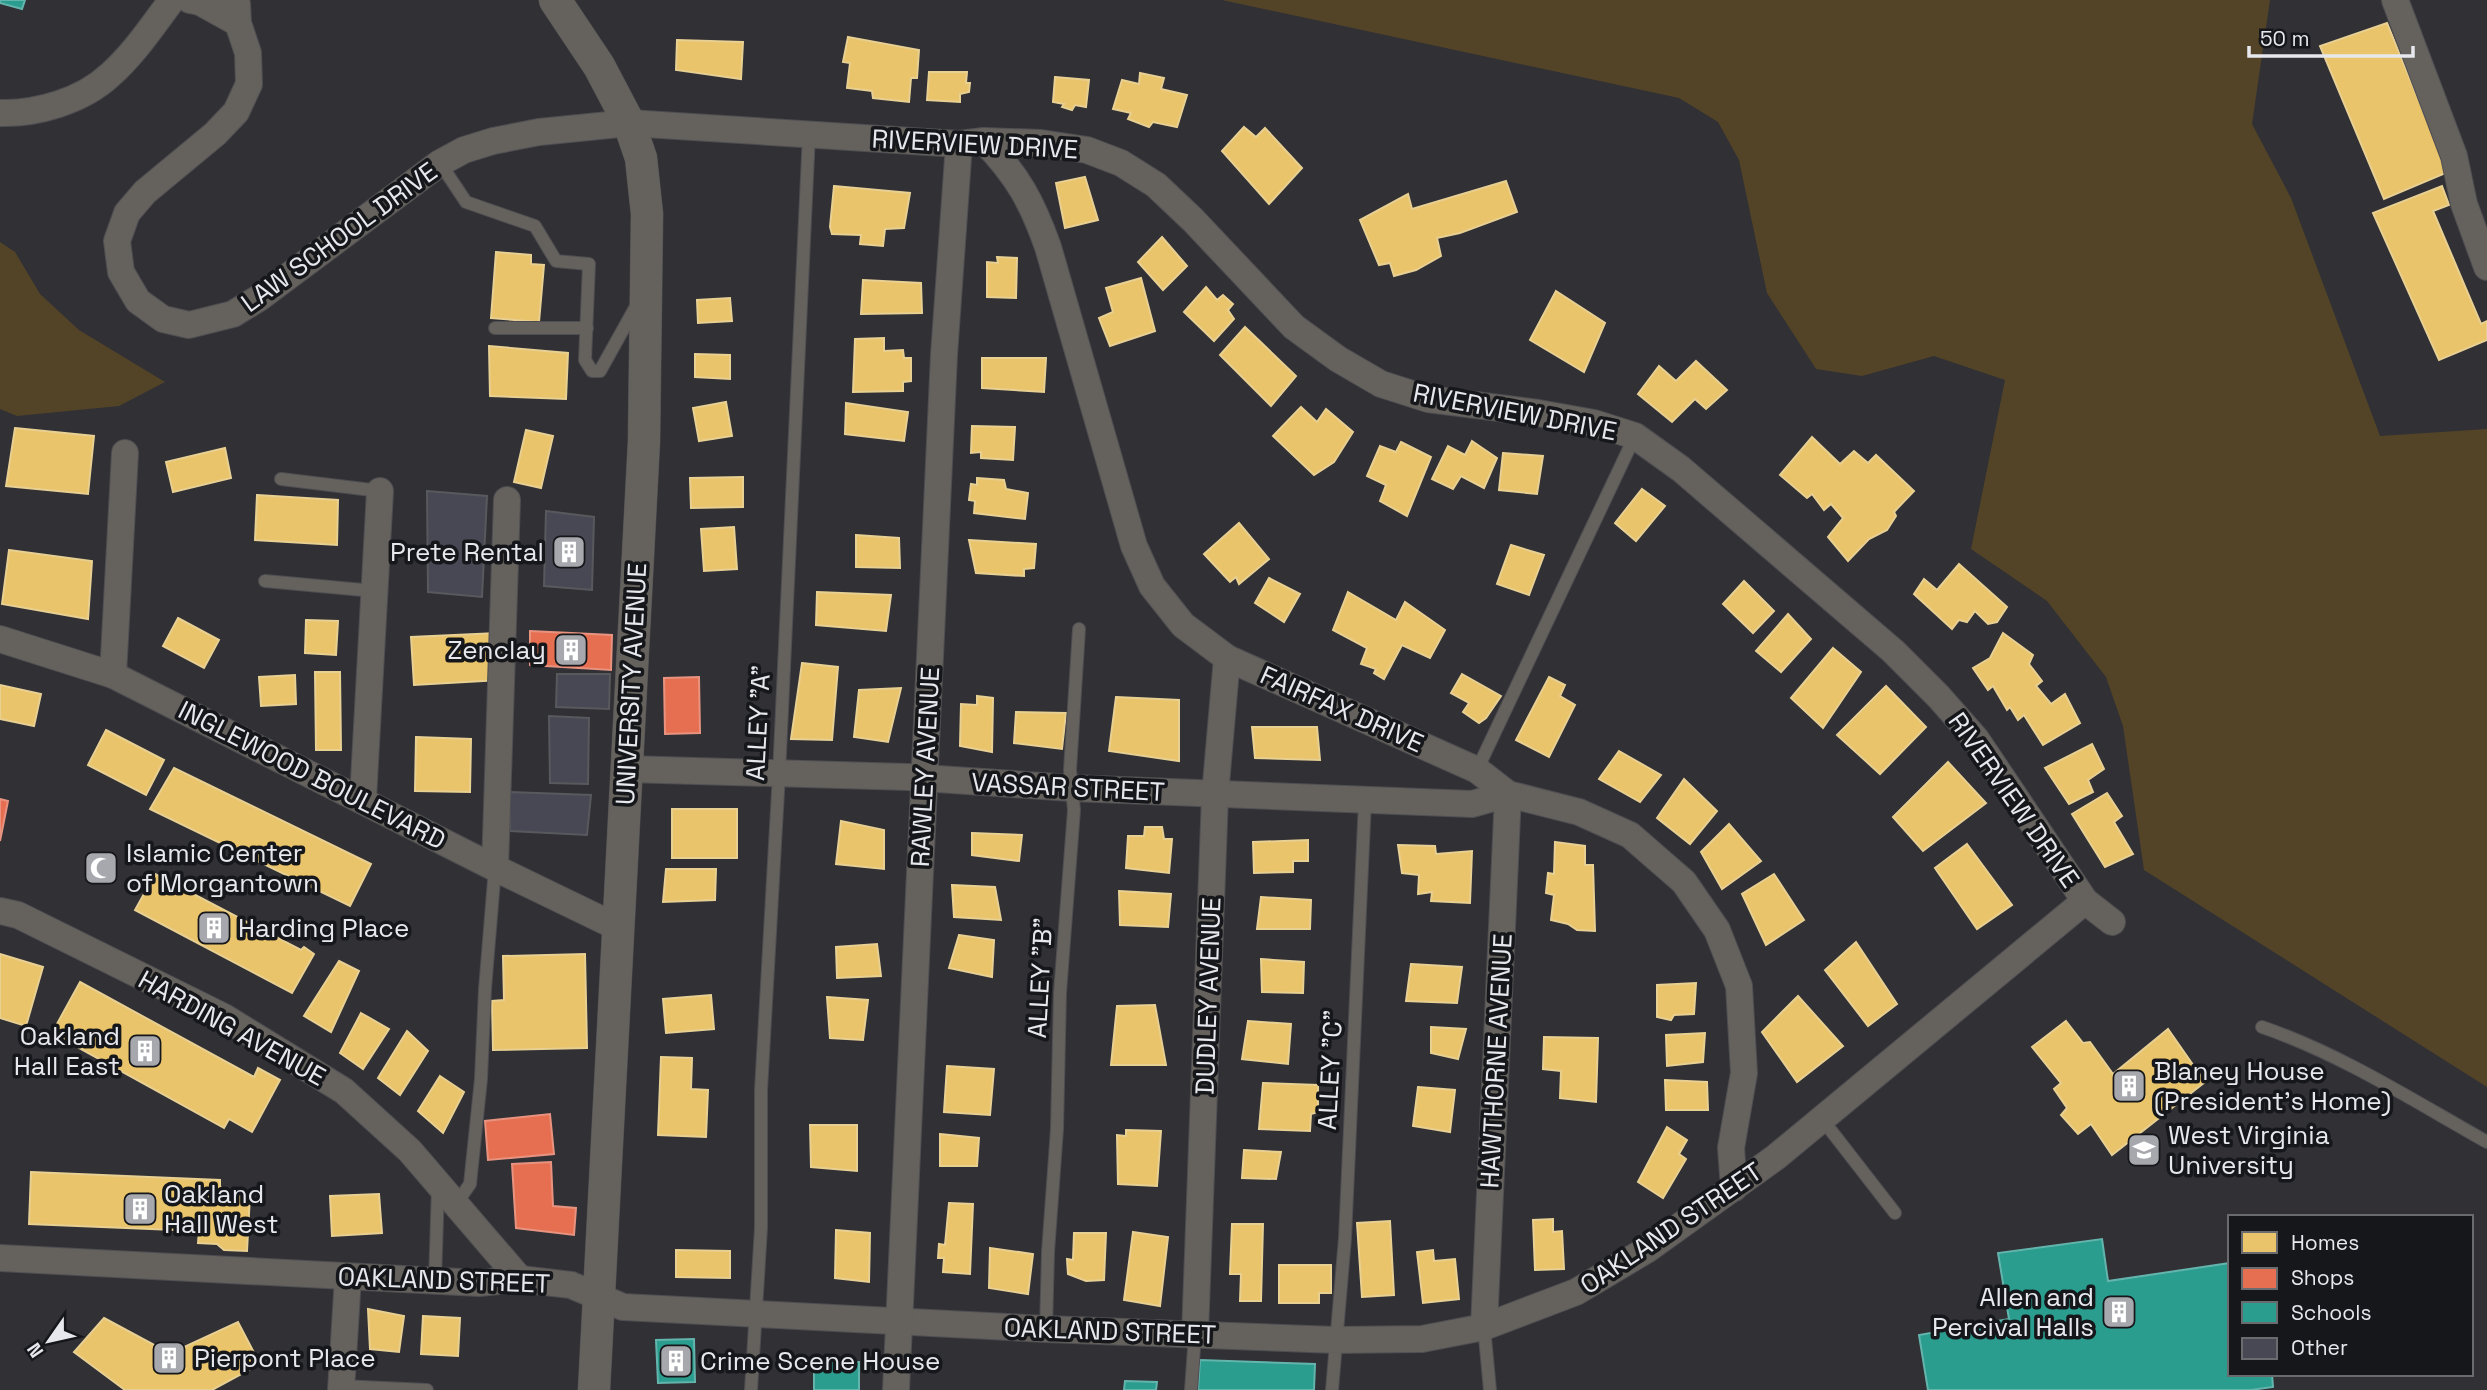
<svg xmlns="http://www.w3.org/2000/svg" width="2487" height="1390" font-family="'Space Grotesk',sans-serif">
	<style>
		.green { fill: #534427 }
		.homes { fill: #e9c46a; stroke: #e8cf92; stroke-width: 2 }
		.shops { fill: #e76f51; stroke: #e79380; stroke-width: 2 }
		.schools { fill: #2a9d8f; stroke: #63b4ac; stroke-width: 2 }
		.building { fill: #484854; stroke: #58595d; stroke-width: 2 }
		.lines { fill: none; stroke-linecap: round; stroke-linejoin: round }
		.service-casing { stroke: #4e4e52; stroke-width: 14 }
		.minor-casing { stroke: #4e4e52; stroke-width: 28 }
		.tertiary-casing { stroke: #4e4e52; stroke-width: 33 }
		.service { stroke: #65615c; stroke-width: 12 }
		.minor { stroke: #65615c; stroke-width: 26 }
		.tertiary { stroke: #65615c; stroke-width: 32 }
		.labels { text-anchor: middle; stroke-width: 7; stroke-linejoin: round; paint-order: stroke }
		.street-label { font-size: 26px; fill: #e7e8ee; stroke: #16171b }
		.poi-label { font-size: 26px; fill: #e7e8ee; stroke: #16171b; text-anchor: start }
	</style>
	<rect width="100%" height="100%" fill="#303035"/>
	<g class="green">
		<polygon points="1222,0 2270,0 2252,124 2291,198 2380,436 2487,429 2487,1087 2144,870 2123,726 2106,677 2047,601 1971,549 2005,380 1934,356 1862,376 1816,369 1767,293 1739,160 1718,122 1679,98"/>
		<polygon points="0,242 15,252 40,294 79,330 165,382 119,406 17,416 0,409"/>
	</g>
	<g class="homes">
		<polygon points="2387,23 2448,172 2384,199 2320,46"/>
		<polygon points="848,37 919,50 917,78 911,78 909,102 873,98 872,91 847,88 850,63 843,62"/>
		<polygon points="677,40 743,42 741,79 676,70"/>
		<polygon points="929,72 967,72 966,83 970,83 969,92 960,94 960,102 927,100"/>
		<polygon points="1140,73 1164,78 1161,89 1187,95 1177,127 1153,122 1149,127 1128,119 1131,113 1113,109 1122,80 1139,84"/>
		<polygon points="1055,77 1089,80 1086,107 1075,105 1072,110 1062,107 1064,104 1053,102"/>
		<polygon points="1244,127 1256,137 1265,128 1302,168 1269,204 1222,151"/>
		<polygon points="1085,177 1098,220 1065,228 1056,183"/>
		<polygon points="1506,181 1517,212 1460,233 1437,238 1441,256 1416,270 1394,276 1390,263 1379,265 1360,220 1408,194 1412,209"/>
		<polygon points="834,186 910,193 904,228 885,229 883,246 860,244 861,235 832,234 830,227"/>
		<polygon points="2442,186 2449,205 2433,211 2481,324 2487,321 2487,340 2439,360 2373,213"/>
		<polygon points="1162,237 1187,266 1163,290 1138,262"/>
		<polygon points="496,252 531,255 531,264 544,265 539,322 491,318"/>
		<polygon points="997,257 1017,258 1016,298 987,297 987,262 998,263"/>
		<polygon points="1141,278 1155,331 1110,346 1099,318 1113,312 1106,288"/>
		<polygon points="863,280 921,283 922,313 861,314"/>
		<polygon points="1206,287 1217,300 1223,295 1233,304 1228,310 1234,319 1214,341 1184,312"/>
		<polygon points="1556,291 1605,323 1584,372 1530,340"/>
		<polygon points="730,298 732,321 698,323 697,300"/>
		<polygon points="1245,327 1296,376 1271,406 1220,355"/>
		<polygon points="884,338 884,351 903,350 904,358 911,358 911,381 903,382 903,391 853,392 855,339"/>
		<polygon points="489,346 568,353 566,399 490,396"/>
		<polygon points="695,354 730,355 730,379 695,377"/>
		<polygon points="982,358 1046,358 1044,392 982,388"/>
		<polygon points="1696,361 1727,390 1706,409 1695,399 1672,422 1638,394 1659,366 1676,381"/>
		<polygon points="726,402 732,436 699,441 693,408"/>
		<polygon points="846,403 908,412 904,441 845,434"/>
		<polygon points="1301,407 1317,422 1326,409 1353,432 1334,462 1314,475 1273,436"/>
		<polygon points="972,426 1015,427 1013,460 981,458 981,452 971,453"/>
		<polygon points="15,428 94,436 88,494 6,486"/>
		<polygon points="526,430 553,436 541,488 514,482"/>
		<polygon points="1812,437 1840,464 1854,451 1868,463 1876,455 1914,491 1894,512 1896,516 1887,530 1869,539 1848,561 1828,537 1843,518 1831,504 1824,510 1812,494 1807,498 1780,475"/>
		<polygon points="1472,441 1497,458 1484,488 1461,476 1453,489 1432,479 1448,446 1465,455"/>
		<polygon points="1401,442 1431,457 1407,516 1380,501 1386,485 1367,476 1380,446 1396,452"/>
		<polygon points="225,448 231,478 173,492 166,462"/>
		<polygon points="1503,453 1543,456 1537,494 1499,490"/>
		<polygon points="743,477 743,507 691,508 690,478"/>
		<polygon points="977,478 1004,480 1006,489 1028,493 1025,519 974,513 975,501 969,500 971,484 977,485"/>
		<polygon points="1642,489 1665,506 1636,541 1615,523"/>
		<polygon points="257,495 338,500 337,545 255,540"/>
		<polygon points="1239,523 1269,559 1239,584 1236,577 1230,582 1204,554"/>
		<polygon points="734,527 737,569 704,571 701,529"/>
		<polygon points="856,535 899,538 900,568 856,567"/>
		<polygon points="969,540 1036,544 1034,568 1024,569 1024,576 976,573"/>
		<polygon points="1511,545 1544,555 1529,595 1497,584"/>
		<polygon points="9,550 92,561 88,619 2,604"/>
		<polygon points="1959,564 2007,607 1997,622 1988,624 1975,611 1967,622 1959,620 1952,629 1914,594 1924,579 1937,590"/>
		<polygon points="1269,578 1300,594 1284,622 1255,603"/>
		<polygon points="1744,581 1774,611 1753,633 1723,604"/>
		<polygon points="817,592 891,595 886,631 816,625"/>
		<polygon points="1348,592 1396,620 1405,602 1445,630 1430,658 1402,645 1384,679 1374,673 1376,669 1361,664 1367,648 1333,630"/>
		<polygon points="1788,614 1811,639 1781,672 1756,651"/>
		<polygon points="178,618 219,640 204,668 163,646"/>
		<polygon points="306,620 338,621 336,655 305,653"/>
		<polygon points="497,633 500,680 414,685 411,637"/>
		<polygon points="2003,633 2033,655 2029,664 2042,681 2036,686 2051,704 2065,694 2080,723 2043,745 2024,715 2018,720 2010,707 2007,710 1993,686 1988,690 1973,668 1990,658"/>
		<polygon points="1833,648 1861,672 1823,728 1791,698"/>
		<polygon points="802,663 838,667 832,740 791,739"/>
		<polygon points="315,672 340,672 341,750 316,750"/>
		<polygon points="1462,674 1501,696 1486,718 1479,723 1463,712 1469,703 1451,693"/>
		<polygon points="295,675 296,704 261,706 259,677"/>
		<polygon points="1549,677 1565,685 1560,696 1575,705 1549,757 1516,740"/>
		<polygon points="0,685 41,694 34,726 0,719"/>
		<polygon points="1886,686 1926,727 1880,774 1837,735"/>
		<polygon points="901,688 888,742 854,737 859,690"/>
		<polygon points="977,696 993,698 992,752 960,746 961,704 977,705"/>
		<polygon points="1116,697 1179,700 1179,761 1109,751"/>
		<polygon points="1016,712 1066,713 1062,749 1014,743"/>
		<polygon points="1252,727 1317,727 1320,760 1255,758"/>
		<polygon points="106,730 164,760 146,795 88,765"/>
		<polygon points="416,737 471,739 470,792 415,791"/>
		<polygon points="2092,744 2104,769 2088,780 2093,792 2069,804 2045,768"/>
		<polygon points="1619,751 1661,775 1640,802 1599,779"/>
		<polygon points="1948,762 1986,803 1923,851 1893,817"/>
		<polygon points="174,768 371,864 350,906 150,809"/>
		<polygon points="1684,779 1717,811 1690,844 1657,818"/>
		<polygon points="2107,793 2122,816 2114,822 2133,854 2105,867 2072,814"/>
		<rect x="672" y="809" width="65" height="49"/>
		<polygon points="841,821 884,830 884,869 836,864"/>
		<polygon points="1729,824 1761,861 1722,889 1701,852"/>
		<polygon points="1145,827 1162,827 1164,839 1172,839 1169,873 1126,868 1128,836 1144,836"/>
		<polygon points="972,833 1022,835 1019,861 972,855"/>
		<polygon points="1308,840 1308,861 1293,861 1293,872 1254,873 1253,842"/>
		<polygon points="1555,842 1585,846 1585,865 1593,865 1595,931 1577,930 1568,924 1551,920 1554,895 1546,893 1548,873 1554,874"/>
		<polygon points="1967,844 2012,905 1977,929 1935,868"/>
		<polygon points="1398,845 1435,846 1436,854 1472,851 1470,903 1431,901 1432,892 1418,894 1419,875 1402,873"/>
		<polygon points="666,869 716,869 715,900 663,902"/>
		<polygon points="155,874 301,950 304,947 314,954 292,993 135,910"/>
		<polygon points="1774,874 1804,920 1766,945 1742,894"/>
		<polygon points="952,885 995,887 1001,920 954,917"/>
		<polygon points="1119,891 1171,894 1168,927 1120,925"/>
		<polygon points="1261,897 1311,900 1310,929 1257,929"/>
		<polygon points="959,935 994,940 992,977 949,968"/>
		<polygon points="1856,942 1897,1004 1868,1026 1825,970"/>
		<polygon points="877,944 881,976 837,978 836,947"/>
		<polygon points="0,954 43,967 26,1026 0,1018"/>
		<polygon points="585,954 587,1048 493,1050 492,1001 504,1000 503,956"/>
		<polygon points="1261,959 1304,962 1303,993 1262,992"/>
		<polygon points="339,961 359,971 331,1032 304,1016"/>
		<polygon points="1411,964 1462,967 1457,1003 1406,1001"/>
		<polygon points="80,982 254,1077 258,1068 280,1080 252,1132 229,1119 224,1128 52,1033"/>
		<polygon points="1696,983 1694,1014 1674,1015 1671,1020 1657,1017 1657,985"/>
		<polygon points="711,995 714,1029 666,1033 663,999"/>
		<polygon points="1798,996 1843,1046 1797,1082 1762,1032"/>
		<polygon points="827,997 868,1000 863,1040 830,1038"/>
		<polygon points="1155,1005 1166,1065 1111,1065 1117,1006"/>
		<polygon points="361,1013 389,1029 363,1069 340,1053"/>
		<polygon points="1248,1021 1291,1024 1288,1064 1242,1059"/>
		<polygon points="2066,1021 2083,1043 2090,1042 2113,1074 2168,1029 2205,1082 2112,1155 2091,1124 2078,1134 2061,1115 2067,1108 2054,1089 2061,1083 2032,1047"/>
		<polygon points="1431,1027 1466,1029 1458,1059 1431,1053"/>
		<polygon points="407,1031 428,1051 400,1095 378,1078"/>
		<polygon points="1705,1033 1703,1062 1667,1066 1666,1035"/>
		<polygon points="1544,1037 1598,1038 1596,1102 1560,1098 1561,1071 1543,1069"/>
		<polygon points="661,1057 692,1058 691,1089 708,1090 706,1137 658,1135"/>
		<polygon points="947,1066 994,1069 990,1115 944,1112"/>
		<polygon points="440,1076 464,1092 443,1133 418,1111"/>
		<polygon points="1665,1080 1707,1082 1708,1110 1666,1110"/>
		<polygon points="1263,1083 1318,1085 1318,1112 1311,1114 1310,1131 1259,1129"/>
		<polygon points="1418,1087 1455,1090 1450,1132 1413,1126"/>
		<polygon points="810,1125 857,1125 857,1171 811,1167"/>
		<polygon points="1667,1127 1687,1140 1679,1154 1686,1159 1663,1198 1638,1182"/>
		<polygon points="1126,1130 1161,1131 1157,1186 1118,1184 1117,1135 1126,1136"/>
		<polygon points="940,1134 979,1138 977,1166 940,1166"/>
		<polygon points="1244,1150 1281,1152 1276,1179 1242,1178"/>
		<polygon points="31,1172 220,1180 220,1186 224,1193 250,1195 247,1251 224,1250 217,1244 198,1243 199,1231 29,1224"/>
		<polygon points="379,1194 382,1233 332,1236 330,1196"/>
		<polygon points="949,1203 973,1204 970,1274 943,1272 944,1258 938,1258 939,1244 945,1245"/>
		<polygon points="1553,1219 1553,1232 1562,1231 1564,1269 1535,1270 1533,1220"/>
		<polygon points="1390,1221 1394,1295 1362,1297 1357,1223"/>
		<polygon points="1232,1224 1263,1224 1261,1301 1240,1301 1241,1274 1230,1274"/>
		<polygon points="836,1230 870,1233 869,1282 835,1278"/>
		<polygon points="1133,1232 1168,1237 1160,1306 1124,1300"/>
		<polygon points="1074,1233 1106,1233 1104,1280 1086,1281 1068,1274 1067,1259 1073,1260"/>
		<polygon points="990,1248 1033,1254 1028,1294 989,1288"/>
		<polygon points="676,1250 730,1251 730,1278 676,1277"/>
		<polygon points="1433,1250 1434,1261 1455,1259 1459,1299 1423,1303 1417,1252"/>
		<polygon points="1279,1265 1331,1265 1331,1293 1319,1293 1319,1303 1279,1303"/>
		<polygon points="368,1309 404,1316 399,1352 370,1349"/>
		<polygon points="423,1316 460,1318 458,1356 421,1354"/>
		<polygon points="104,1318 156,1346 180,1349 238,1322 260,1364 212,1390 125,1390 74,1352"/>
	</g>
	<g class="shops">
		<polygon points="530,631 612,635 611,670 530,665"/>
		<polygon points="699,677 700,733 665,734 664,678"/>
		<polygon points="0,799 8,801 0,841"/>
		<polygon points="550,1114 554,1154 488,1160 485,1121"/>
		<polygon points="551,1162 553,1206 576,1208 574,1235 516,1228 512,1164"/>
	</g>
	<g class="schools">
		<polygon points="0,0 25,0 22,9 0,3"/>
		<polygon points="2102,1239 2108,1281 2230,1263 2230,1374 2272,1374 2273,1387 2251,1390 1928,1390 1919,1335 2009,1319 1998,1253"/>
		<polygon points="694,1339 695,1382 658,1383 656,1340"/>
		<polygon points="1200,1360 1315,1364 1314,1390 1198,1390"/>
		<rect x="814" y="1362" width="45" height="28"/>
		<polygon points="1125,1381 1157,1382 1156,1390 1124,1390"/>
	</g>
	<g class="building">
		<polygon points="427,491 487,496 482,597 428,592"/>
		<polygon points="546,511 594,517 592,590 544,586"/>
		<polygon points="557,674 610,674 609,709 556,707"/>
		<polygon points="549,716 589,718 588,784 550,783"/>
		<polygon points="510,792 591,795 587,835 510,831"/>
	</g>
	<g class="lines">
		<defs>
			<g id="service">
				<polyline points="440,163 466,202 535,226 556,261 589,264 585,360 592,371 600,371 639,301"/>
				<polyline points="495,328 587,328"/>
				<polyline points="281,479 380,491"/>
				<polyline points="265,581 374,591"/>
				<polyline points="1477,770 1635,436"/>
				<path d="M 2262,1027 C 2341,1054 2414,1101 2487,1142"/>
				<polyline points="1822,1119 1895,1213"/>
				<polyline points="456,1204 470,1184 481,1079 485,989 495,868"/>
				<polyline points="435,1281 438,1187"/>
				<polyline points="1484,1327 1490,1390"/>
				<polyline points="1046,1329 1048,1252 1057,1129 1060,993 1074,810 1070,770 1079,629"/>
				<polyline points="341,1386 427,1390"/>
				<polyline points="751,1390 761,1228 761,1090 779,774 809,134"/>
				<polyline points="1191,1390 1195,1334"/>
				<polyline points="1332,1390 1345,1238 1365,801"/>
			</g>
			<g id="minor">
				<polyline points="190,0 200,2 238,23"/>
				<polyline points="233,0 237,4 238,23 248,53 249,84 236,112 215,134 145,192 127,213 117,241 121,272 138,301 163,319 189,325 233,314 259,298 440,163 464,150 493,141 539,132 629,123 959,144 984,141 1041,143 1087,150 1121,163 1156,185 1193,220 1294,327 1338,359 1381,384 1428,399 1538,413 1594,423 1635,436 1681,469 1893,651 1939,697 1976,739 2085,901 2112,922"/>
				<polyline points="2395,0 2454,156 2464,204 2487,267"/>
				<path d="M 0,113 C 37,114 82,101 110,75 C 134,54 153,25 172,0"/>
				<path d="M 984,141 C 1018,176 1032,202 1048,247 L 1134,546 L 1152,586 L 1183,625 L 1227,658 L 1477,770 L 1508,794 L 1579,812 L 1630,835 L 1684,882 L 1717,930 L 1739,986 L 1744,1073 L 1731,1148 L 1734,1188"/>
				<polyline points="0,639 113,675 495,868 617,927"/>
				<polyline points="113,675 125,453"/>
				<polyline points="627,769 908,777 1072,788 1472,804 1508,794 1484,1327"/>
				<polyline points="363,799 380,491"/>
				<polyline points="495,868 507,500"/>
				<polyline points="0,911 18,915 224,1017 344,1091 410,1151 520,1279"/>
				<polyline points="0,1258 479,1283 520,1279 571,1285 623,1307 1046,1329 1336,1340 1422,1339 1484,1327 1576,1292 1648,1249 1776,1157 2085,901"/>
				<polyline points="1195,1334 1215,795 1227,658"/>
				<polyline points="341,1390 348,1277"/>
				<polyline points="896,1390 944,355 959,144"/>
			</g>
			<polyline id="tertiary" points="555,0 599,66 629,123 641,158 647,214 644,441 594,1390"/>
		</defs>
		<use href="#service" class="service-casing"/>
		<use href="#minor" class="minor-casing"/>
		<use href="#tertiary" class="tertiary-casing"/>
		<use href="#service" class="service"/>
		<use href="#minor" class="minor"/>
		<use href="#tertiary" class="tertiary"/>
	</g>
	<defs>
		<symbol id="building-square" viewBox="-11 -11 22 22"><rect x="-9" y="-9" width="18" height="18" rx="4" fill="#a7a8ad" stroke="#16171b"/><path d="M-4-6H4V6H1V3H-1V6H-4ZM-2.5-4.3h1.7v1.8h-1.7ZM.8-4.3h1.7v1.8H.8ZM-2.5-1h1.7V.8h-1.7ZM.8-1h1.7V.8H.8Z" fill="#fff"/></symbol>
		<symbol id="mosque-square" viewBox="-11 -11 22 22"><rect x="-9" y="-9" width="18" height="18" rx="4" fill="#a7a8ad" stroke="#16171b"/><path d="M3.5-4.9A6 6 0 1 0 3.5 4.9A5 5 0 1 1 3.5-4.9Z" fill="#fff"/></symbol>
		<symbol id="university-square" viewBox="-11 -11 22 22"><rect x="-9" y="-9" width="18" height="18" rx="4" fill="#a7a8ad" stroke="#16171b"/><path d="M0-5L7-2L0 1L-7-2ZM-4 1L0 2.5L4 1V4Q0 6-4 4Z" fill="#fff"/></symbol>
	</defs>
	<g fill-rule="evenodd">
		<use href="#building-square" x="550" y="533" width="38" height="38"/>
		<use href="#building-square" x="552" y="631" width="38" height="38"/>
		<use href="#mosque-square" x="82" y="849" width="38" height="38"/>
		<use href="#building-square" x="195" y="909" width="38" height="38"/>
		<use href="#building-square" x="126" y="1032" width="38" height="38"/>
		<use href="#building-square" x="2110" y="1067" width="38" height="38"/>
		<use href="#university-square" x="2125" y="1131" width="38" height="38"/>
		<use href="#building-square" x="121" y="1190" width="38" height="38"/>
		<use href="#building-square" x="2100" y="1293" width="38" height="38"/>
		<use href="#building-square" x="150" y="1339" width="38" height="38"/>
		<use href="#building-square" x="657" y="1342" width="38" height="38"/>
	</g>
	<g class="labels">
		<g class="street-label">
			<text transform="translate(975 144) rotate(3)" y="9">RIVERVIEW DRIVE</text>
			<text transform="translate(339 237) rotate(-36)" y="9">LAW SCHOOL DRIVE</text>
			<text transform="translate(1515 412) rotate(11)" y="9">RIVERVIEW DRIVE</text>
			<text transform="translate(631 684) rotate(-87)" y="9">UNIVERSITY AVENUE</text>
			<text transform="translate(1342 709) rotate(24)" y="9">FAIRFAX DRIVE</text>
			<text transform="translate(758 723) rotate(-87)" y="9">ALLEY "A"</text>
			<text transform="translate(925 767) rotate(-87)" y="9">RAWLEY AVENUE</text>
			<text transform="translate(312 775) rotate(27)" y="9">INGLEWOOD BOULEVARD</text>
			<text transform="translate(1068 787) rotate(3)" y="9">VASSAR STREET</text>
			<text transform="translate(2014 800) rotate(55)" y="9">RIVERVIEW DRIVE</text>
			<text transform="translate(1040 978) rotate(-87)" y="9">ALLEY "B"</text>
			<text transform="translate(1208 996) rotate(-88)" y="9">DUDLEY AVENUE</text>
			<text transform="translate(232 1028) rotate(29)" y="9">HARDING AVENUE</text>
			<text transform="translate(1496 1061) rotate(-87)" y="9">HAWTHORNE AVENUE</text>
			<text transform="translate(1330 1070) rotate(-87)" y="9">ALLEY "C"</text>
			<text transform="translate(1671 1228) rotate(-34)" y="9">OAKLAND STREET</text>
			<text transform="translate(444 1280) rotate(2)" y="9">OAKLAND STREET</text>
			<text transform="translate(1110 1331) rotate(2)" y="9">OAKLAND STREET</text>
		</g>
		<g class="poi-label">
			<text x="544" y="561" text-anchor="end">Prete Rental</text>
			<text x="546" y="659" text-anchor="end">Zenclay</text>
			<text x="126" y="862">Islamic Center<tspan x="126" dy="30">of Morgantown</tspan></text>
			<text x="238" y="937">Harding Place</text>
			<text x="120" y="1045" text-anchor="end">Oakland<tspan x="120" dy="30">Hall East</tspan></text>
			<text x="2154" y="1080">Blaney House<tspan x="2154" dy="30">(President’s Home)</tspan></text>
			<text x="2168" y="1144">West Virginia<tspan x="2168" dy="30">University</tspan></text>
			<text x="164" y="1203">Oakland<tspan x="164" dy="30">Hall West</tspan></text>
			<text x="2094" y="1306" text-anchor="end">Allen and<tspan x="2094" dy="30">Percival Halls</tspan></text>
			<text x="194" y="1367">Pierpont Place</text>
			<text x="700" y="1370">Crime Scene House</text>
		</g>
	</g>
	<rect x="2228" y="1215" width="245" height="161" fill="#16171b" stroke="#6a6b6f" stroke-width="2"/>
	<rect x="2242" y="1232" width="35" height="21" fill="#e9c46a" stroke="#6a6b6f" stroke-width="2"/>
	<text x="2291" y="1250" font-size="21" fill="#e7e8ee">Homes</text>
	<rect x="2242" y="1268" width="35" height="21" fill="#e76f51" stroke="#6a6b6f" stroke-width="2"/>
	<text x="2291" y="1285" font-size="21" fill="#e7e8ee">Shops</text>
	<rect x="2242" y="1302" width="35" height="21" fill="#2a9d8f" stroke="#6a6b6f" stroke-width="2"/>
	<text x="2291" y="1320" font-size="21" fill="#e7e8ee">Schools</text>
	<rect x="2242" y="1338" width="35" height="21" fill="#484854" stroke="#6a6b6f" stroke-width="2"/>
	<text x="2291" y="1355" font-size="21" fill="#e7e8ee">Other</text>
	<g transform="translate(49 1341) rotate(236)" stroke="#16171b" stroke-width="5" paint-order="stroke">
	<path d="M0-5L12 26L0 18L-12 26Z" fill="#e7e8ee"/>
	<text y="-10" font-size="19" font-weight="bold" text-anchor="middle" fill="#e7e8ee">N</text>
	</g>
	<path d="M2249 46v10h164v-10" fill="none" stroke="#e7e8ee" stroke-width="3.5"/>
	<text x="2260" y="46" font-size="21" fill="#e7e8ee" stroke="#16171b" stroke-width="5" paint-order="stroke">50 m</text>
</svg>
